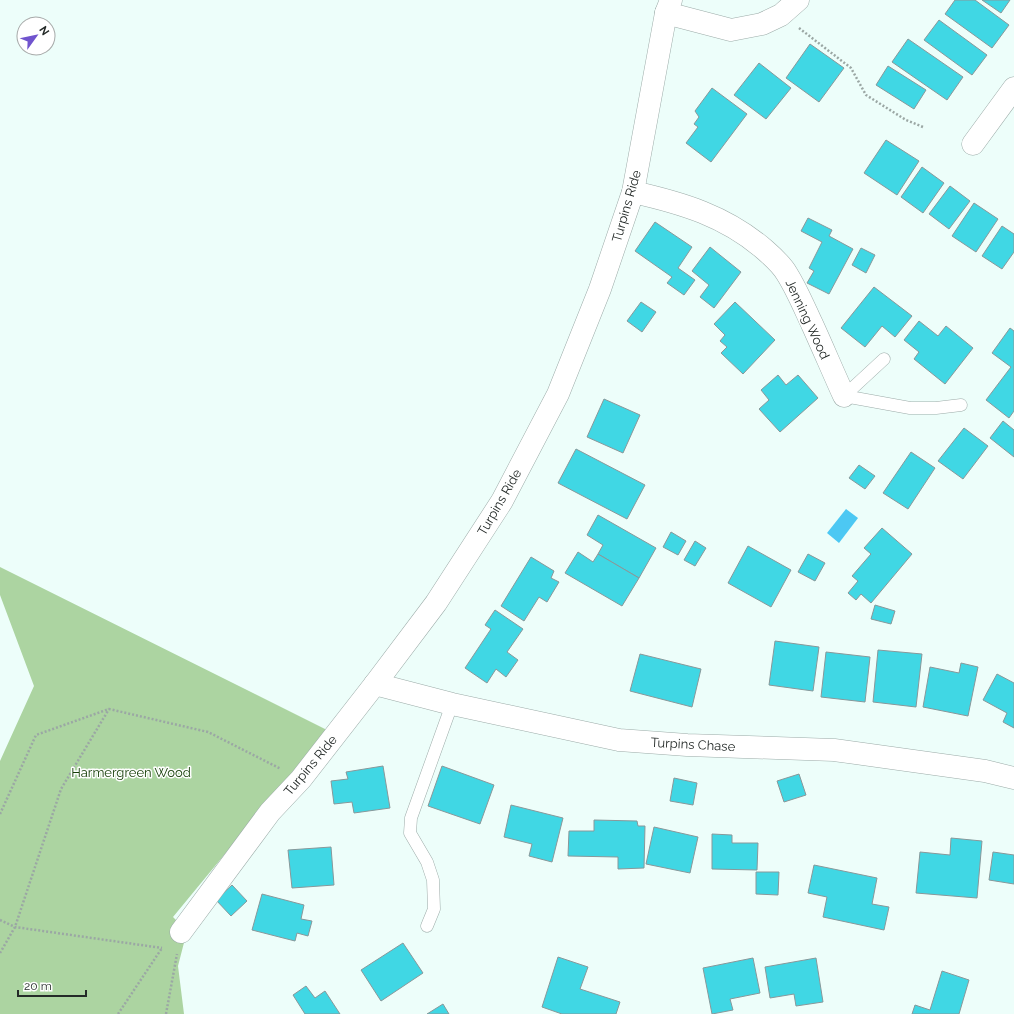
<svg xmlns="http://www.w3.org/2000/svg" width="1014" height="1014" font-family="Raleway,sans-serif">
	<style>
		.green { fill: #acd4a1 }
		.water { fill: #4cc8f3 }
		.building { fill: #40d7e4; stroke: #88989a }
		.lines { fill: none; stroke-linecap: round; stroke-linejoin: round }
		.lane-casing { stroke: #9caba8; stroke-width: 13 }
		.street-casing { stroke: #9caba8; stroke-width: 23 }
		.path { stroke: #9ba7a4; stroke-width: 2.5; stroke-dasharray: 2 2; stroke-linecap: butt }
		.lane { stroke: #fff; stroke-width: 12 }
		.street { stroke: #fff; stroke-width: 22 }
		.labels { text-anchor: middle; stroke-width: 3; stroke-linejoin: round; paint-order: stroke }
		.street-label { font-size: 13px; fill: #242a28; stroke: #fff }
		.park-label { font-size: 13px; fill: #18400a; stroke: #fff }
	</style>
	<rect width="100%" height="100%" fill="#edfefa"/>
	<polygon class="green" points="0,567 327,730 173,917 187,931 178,966 184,1014 0,1014 0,761 34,686 0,595"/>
	<polygon class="water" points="846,509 858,518 839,543 827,533"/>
	<g class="building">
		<polygon points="955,0 975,0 1009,25 992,48 945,14"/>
		<polygon points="982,0 1010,0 1001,13"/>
		<polygon points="939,20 987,55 972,75 924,40"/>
		<polygon points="908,39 963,77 947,100 892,62"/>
		<polygon points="810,44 844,68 819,102 786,78"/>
		<polygon points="759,63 791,88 766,119 734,95"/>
		<polygon points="888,66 926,90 914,109 876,85"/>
		<polygon points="712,88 747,114 711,162 686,143 698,127 694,124 699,117 695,111"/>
		<polygon points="886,140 919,161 897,195 864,173"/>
		<polygon points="922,167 944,183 923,213 901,197"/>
		<polygon points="950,186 970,201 949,229 929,214"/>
		<polygon points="974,203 998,219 976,252 952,236"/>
		<polygon points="808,218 832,230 829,236 853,249 829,294 807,283 814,271 809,268 822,242 801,231"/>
		<polygon points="655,222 692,247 678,268 695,280 684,295 667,283 672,277 635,251"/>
		<polygon points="1002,226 1014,234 1014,252 1002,269 982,256"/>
		<polygon points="710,247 741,272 714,308 700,297 709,285 692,271"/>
		<polygon points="861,248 875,255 866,273 852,265"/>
		<polygon points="874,287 912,316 895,337 882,326 865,347 841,328"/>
		<polygon points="641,302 656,312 642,332 627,321"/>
		<polygon points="735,302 775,340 743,374 721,353 727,347 720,341 725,335 714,324"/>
		<polygon points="919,321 938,336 946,326 973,348 945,384 914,359 919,352 904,340"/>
		<polygon points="1010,328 1014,331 1014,411 1009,418 986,400 1011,367 992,353"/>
		<polygon points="778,375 786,385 798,375 818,398 780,432 759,409 769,400 761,390"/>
		<polygon points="604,399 640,415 623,453 587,437"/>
		<polygon points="1003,421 1014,430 1014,457 990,438"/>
		<polygon points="964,428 988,446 963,479 938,461"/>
		<polygon points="576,449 645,485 627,519 558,483"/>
		<polygon points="911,452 935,468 908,509 883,493"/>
		<polygon points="859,465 875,476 865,489 849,478"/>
		<polygon points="598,515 656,548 639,578 598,554 603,545 587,535"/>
		<polygon points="882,528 912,554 871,603 861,594 856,600 848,593 858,581 852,576 871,554 864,548"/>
		<polygon points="671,532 686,541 678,555 663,547"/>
		<polygon points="695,541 706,548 695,566 684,560"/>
		<polygon points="748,546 791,570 771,607 728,583"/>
		<polygon points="578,552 593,562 598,554 639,578 622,606 565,573"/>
		<polygon points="808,554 825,563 815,581 798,572"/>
		<polygon points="531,557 554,571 551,578 559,582 547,602 539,597 524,621 501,606"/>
		<polygon points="875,605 895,611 891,624 871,619"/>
		<polygon points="495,610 523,629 507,652 518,660 506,677 496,669 487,683 465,668 491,629 485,625"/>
		<polygon points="775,641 819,647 813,691 769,685"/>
		<polygon points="878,650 922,654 916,707 873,702"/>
		<polygon points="826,652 870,657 865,702 821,697"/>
		<polygon points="640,654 701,669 692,707 630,691"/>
		<polygon points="961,663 978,667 968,716 923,707 930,667 959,673"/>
		<polygon points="997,674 1014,683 1014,728 1003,722 1007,713 983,700"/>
		<polygon points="383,766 390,808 354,813 352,802 334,804 331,781 348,779 346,772"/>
		<polygon points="442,766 494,785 480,824 428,806"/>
		<polygon points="799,774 806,795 784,802 777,781"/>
		<polygon points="674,778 697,783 693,805 670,801"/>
		<polygon points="511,805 563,818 552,862 529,856 532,844 504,837"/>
		<polygon points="594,820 637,821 638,826 645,826 644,868 618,869 618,857 568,856 569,831 594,831"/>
		<polygon points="654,827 698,837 690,873 646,864"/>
		<polygon points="712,834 732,835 732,843 758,843 757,870 712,869"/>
		<polygon points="951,838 982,841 977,898 916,893 920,852 950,855"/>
		<polygon points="331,847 334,885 292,888 288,850"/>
		<polygon points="993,852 1014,855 1014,884 989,880"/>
		<polygon points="814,865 877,878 872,904 889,907 884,930 823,917 827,897 808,893"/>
		<polygon points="756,872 779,872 778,895 756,894"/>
		<polygon points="232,885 247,901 231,916 216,900"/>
		<polygon points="262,894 304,905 301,919 312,921 308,936 297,933 295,941 252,930"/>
		<polygon points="403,943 423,973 381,1001 361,970"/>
		<polygon points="558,957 588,967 580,989 620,1002 616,1014 562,1014 542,1007"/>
		<polygon points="753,958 760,993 730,999 733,1010 712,1014 703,968"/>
		<polygon points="816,958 823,1002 796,1006 794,994 770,998 765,967"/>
		<polygon points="942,971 969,980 959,1014 912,1014 915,1005 930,1010"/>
		<polygon points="306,986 315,998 325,991 340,1014 305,1014 293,995"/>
		<polygon points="443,1004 449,1014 427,1014"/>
	</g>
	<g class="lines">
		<defs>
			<g id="lane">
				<polyline points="844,396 910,408 936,408 961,405"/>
				<polyline points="844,396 884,359"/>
				<polyline points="427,926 434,909 433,880 427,862 410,833 411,818 452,704"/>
			</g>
			<g id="street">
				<polyline points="666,13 731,30 762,24 781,15 798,0"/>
				<polyline points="973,144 1014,88"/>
				<path d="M 633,192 C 682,203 726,216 765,250 C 773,257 782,265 787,274 C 797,290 804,307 812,324 C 823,348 833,372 844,396"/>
				<polyline points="375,684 452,704 619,740 687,745 834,750 985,771 1014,778"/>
				<polyline points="181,932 270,812 301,779 375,684 436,603 502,501 558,394 600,289 633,192 666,13 671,0"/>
			</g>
		</defs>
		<use href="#lane" class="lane-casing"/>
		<use href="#street" class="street-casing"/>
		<g class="path">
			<polyline points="799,28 851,68 866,95 906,120 923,127"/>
			<polyline points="0,814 36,735 109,709 208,732 281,769"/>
			<polyline points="0,920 15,927 162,948"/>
			<polyline points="0,953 15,927 61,789 109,709"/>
			<polyline points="118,1014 162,948"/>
			<polyline points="166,1014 177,954"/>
		</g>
		<use href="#lane" class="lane"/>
		<use href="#street" class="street"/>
	</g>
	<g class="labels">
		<g class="street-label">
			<text transform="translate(626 206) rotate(-74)" y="5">Turpins Ride</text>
			<text transform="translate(808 319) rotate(65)" y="5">Jenning Wood</text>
			<text transform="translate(499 502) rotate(-60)" y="5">Turpins Ride</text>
			<text transform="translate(693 744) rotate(3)" y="5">Turpins Chase</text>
			<text transform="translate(310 765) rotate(-50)" y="5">Turpins Ride</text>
		</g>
		<g class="park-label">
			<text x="131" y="777">Harmergreen Wood</text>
		</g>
	</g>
	<g transform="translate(36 36) rotate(57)"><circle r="19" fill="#ffffff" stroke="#a7aaa9"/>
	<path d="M0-3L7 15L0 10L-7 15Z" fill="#7054ce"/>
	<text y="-6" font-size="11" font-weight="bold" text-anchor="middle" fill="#242a28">N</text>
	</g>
	<path d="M18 990v6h68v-6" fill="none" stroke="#242a28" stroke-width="2"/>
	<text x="24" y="990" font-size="12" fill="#242a28" stroke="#ffffff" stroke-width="3" paint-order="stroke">20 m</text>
</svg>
